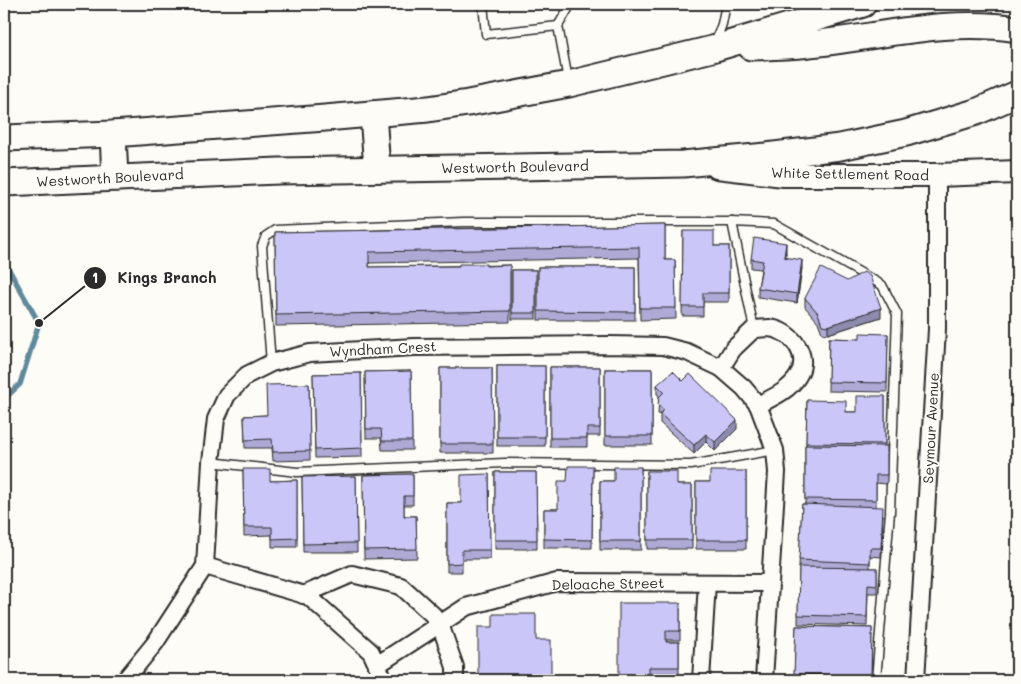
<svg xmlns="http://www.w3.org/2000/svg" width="1021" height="684" font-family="Mali,sans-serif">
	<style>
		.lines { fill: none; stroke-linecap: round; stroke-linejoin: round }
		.stream { stroke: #608a9b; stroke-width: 5.5 }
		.lane-casing { stroke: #2b2b2b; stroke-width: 11 }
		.street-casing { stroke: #2b2b2b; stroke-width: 20 }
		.secondary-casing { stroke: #2b2b2b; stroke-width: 26 }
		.primary-casing { stroke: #2b2b2b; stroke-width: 29 }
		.lane { stroke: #fdfcf7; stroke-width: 8 }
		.street { stroke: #fdfcf7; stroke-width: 16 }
		.secondary { stroke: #fdfcf7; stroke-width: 22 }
		.primary { stroke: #fdfcf7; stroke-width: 25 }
		.wall { fill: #aeaad5; stroke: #2b2b2b }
		.shaded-wall { fill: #8d8bae; stroke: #2b2b2b }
		.building { fill: #cac6f8; stroke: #2b2b2b }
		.labels { text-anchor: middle; stroke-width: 4; stroke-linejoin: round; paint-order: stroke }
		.street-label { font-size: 14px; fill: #2b2b2b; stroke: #fdfcf7 }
		.leader { fill: none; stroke: #2b2b2b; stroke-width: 2 }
		.callout-dot { fill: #2b2b2b; stroke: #fdfcf7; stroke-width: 2 }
		.mark-label { font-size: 15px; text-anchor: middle; font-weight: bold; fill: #fff }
		.callout-label { font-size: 15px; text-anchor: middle; font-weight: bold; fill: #2b2b2b; stroke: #fdfcf7; stroke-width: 4; stroke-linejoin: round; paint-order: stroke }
	</style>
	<rect width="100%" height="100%" fill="#fdfcf7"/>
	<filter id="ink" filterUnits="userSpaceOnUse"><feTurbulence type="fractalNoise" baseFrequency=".02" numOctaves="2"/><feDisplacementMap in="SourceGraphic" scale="10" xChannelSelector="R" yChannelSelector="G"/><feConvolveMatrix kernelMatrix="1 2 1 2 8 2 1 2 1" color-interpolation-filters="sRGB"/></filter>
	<g filter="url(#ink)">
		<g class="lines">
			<polyline class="stream" points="4,261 39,323 20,384 4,399"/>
			<defs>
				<g id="lane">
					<polyline points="483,4 486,34 558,26"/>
					<polyline points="715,43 722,24 726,4"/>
					<polyline points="568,80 558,26 571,4"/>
					<polyline points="732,222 754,329"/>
					<polyline points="271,363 262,246 266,236 275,230 463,222 732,222 774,224 882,285 897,314 890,512 876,680"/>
					<polyline points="211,462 297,472 505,463 691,465 775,450"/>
				</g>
				<g id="street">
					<path d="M 721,368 L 733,349 L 754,329 C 759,329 764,328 769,328 C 791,330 811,355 798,376 C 790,390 772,398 758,405"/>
					<polyline points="205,566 308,596 371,652 384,680"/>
					<polyline points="303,595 352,574 401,586 433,615 440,624 455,667 455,680"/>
					<polyline points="377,665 466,607 557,582 769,583"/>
					<polyline points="125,680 155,643 205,566 211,462 216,419 227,395 247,375 271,363 310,353 414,347 609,345 663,346 687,352 721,368 744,388 758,405 775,450 777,472 764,680"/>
					<polyline points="701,680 707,583"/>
					<polyline points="916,680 937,329 937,175"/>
				</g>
				<polyline id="secondary" points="717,167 783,175 937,175 1017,172"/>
				<g id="primary">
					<path d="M 751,47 C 768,47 784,46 801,45 C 873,39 944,17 1017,29"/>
					<polyline points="373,114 377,169"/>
					<polyline points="113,134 115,178"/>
					<polyline points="4,138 113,134 325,118 428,109 468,103 569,84 712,49 863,4"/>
					<polyline points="4,183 279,171 683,164 766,156 840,147 906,133 976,112 1017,94"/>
				</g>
			</defs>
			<use href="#lane" class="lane-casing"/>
			<use href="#street" class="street-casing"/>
			<use href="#secondary" class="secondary-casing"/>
			<use href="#primary" class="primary-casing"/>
			<use href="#lane" class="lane"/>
			<use href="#street" class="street"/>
			<use href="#secondary" class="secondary"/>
			<use href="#primary" class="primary"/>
		</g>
		<g class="wall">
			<polygon points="665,225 665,260 675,260 676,319 640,320 639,258 369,263 369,267 510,265 510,322 276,326 275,232"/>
			<polygon points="683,231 714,246 729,246 729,302 703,302 703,316 682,316"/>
			<polygon points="786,252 786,257 802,268 797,303 758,297 758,288 761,269 751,268 751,259"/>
			<rect x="538" y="267" width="97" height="53"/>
			<rect x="512" y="270" width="24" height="49"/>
			<polygon points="805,298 881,317 828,334 822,333 818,322 805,307"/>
			<polygon points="888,334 887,392 828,391 829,338 860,339"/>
			<rect x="497" y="366" width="48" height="80"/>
			<polygon points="550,367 600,367 600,436 587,436 587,447 550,447"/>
			<polygon points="440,368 492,368 493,453 440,453"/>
			<rect x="605" y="369" width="47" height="76"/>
			<polygon points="411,371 412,450 382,450 381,438 366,438 365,372"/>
			<polygon points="361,373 362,457 315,458 313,374"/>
			<polygon points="683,381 737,429 715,451 706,442 694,454 660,423 660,415 658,414 659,396 657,394 657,385"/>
			<polygon points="309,384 310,460 273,461 272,448 245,448 244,416 267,415"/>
			<polygon points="885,396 885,446 887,446 887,484 876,483 876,507 883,515 881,557 870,556 870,568 877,568 877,593 868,593 867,626 798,624 799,567 802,504 805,504 805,445 806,445 807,400 846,412 857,412"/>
			<polygon points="593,466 592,548 544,548 544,509 558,509 567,481"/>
			<polygon points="641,467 641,550 600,550 600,481 614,481"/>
			<polygon points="243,469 270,481 297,480 297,547 272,547 272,535 244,536"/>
			<polygon points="647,471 677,485 692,485 692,549 647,549"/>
			<polygon points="746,471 746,549 696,549 696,482 710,482"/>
			<polygon points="495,472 536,472 537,549 495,549"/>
			<polygon points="413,474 413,505 404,505 404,516 416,516 417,558 364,559 363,475"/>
			<polygon points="489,474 490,559 462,559 462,572 447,572 447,503 461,503"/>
			<polygon points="356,476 357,552 303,552 302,477"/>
			<polygon points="680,603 680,640 666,640 666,642 679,642 679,675 649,675 619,680"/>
			<polygon points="796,626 872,628 871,680 794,680"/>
		</g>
		<g class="shaded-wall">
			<polygon points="786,243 786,252 784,265 784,257"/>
			<polygon points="802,260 802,268 797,303 797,294"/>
			<polygon points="881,308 881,317 828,334 828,326"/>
			<polygon points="737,420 737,429 715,451 715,442"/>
			<polygon points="706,434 706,442 694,454 694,445"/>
		</g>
		<g class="building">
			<polygon points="665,225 665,260 675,260 676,308 640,308 639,247 369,252 369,267 459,266 459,264 486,264 486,266 510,265 510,311 276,315 275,232"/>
			<polygon points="683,231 714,231 714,246 729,246 729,293 703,293 703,307 682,307"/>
			<polygon points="754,238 786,243 784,257 802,260 797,294 758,288 763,261 751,259"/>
			<polygon points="538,267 635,267 635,312 538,311"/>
			<polygon points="821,268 847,281 864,272 870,276 881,308 828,326 822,325 818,313 805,298"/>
			<rect x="512" y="270" width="24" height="43"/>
			<polygon points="860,333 888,334 887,383 828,382 829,338 860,339"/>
			<rect x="497" y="366" width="48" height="71"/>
			<polygon points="550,367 600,367 600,428 587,428 587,438 550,438"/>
			<polygon points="440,368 492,368 493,444 440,444"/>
			<rect x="605" y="369" width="47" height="67"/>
			<polygon points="411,371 412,441 382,441 381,429 366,429 365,372"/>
			<polygon points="673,371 683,381 690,374 737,420 715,442 706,434 694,445 660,414 664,410 658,405 659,397 664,392 657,385"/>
			<polygon points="361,373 362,448 315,450 313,374"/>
			<polygon points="309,384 310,451 273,452 272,439 245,440 244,416 267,415 266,385"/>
			<polygon points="857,396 885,396 885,444 806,443 807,400 846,401 846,412 857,412"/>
			<polygon points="805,445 887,446 887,475 876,475 876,500 805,499"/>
			<polygon points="568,466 593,466 592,540 544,539 544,509 558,509 558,481 567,481"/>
			<polygon points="614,467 641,467 641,541 600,541 600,481 614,481"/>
			<polygon points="243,469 270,469 270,481 297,480 297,538 272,539 272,527 244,527"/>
			<polygon points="647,471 677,471 677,485 692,485 692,540 647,540"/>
			<polygon points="710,471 746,471 746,540 696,540 696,482 710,482"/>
			<polygon points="495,472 536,472 537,540 495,540"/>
			<polygon points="413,474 413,496 404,496 404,516 416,516 417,549 364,550 363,475"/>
			<polygon points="489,474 490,550 462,550 462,563 447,564 447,503 461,503 461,475"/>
			<polygon points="356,476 357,543 303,544 302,477"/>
			<polygon points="802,504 883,507 881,548 870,548 870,563 799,560"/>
			<polygon points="799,567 877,568 877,585 868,584 867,617 798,615"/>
			<polygon points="619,603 680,603 680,631 666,631 666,642 679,642 679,667 649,667 649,680 619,680"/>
			<polygon points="493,614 536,614 536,640 551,640 551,680 478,680 478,627 493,627"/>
			<polygon points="796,626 872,628 871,676 794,674"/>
		</g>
	</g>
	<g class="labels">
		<g class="street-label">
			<text transform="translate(515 167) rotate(-1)" y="5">Westworth Boulevard</text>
			<text transform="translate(850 174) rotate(1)" y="5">White Settlement Road</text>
			<text transform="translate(110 178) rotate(-3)" y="5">Westworth Boulevard</text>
			<text transform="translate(383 349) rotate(-3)" y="5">Wyndham Crest</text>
			<text transform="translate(931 428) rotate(-87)" y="5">Seymour Avenue</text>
			<text transform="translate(608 584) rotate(-1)" y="5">Deloache Street</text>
		</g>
	</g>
	<path class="leader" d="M39 323L95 278"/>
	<g class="callout-dot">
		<circle cx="39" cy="323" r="5"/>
		<circle cx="95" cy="278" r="12"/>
	</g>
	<g class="mark-label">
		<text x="95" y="283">1</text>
	</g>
	<g class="callout-label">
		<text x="167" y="283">Kings Branch</text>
	</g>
	<rect width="1021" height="684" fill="none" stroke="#fdfcf7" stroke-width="20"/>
	<rect x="10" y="10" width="1001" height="664" fill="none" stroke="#2b2b2b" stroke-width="2" filter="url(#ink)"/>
</svg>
